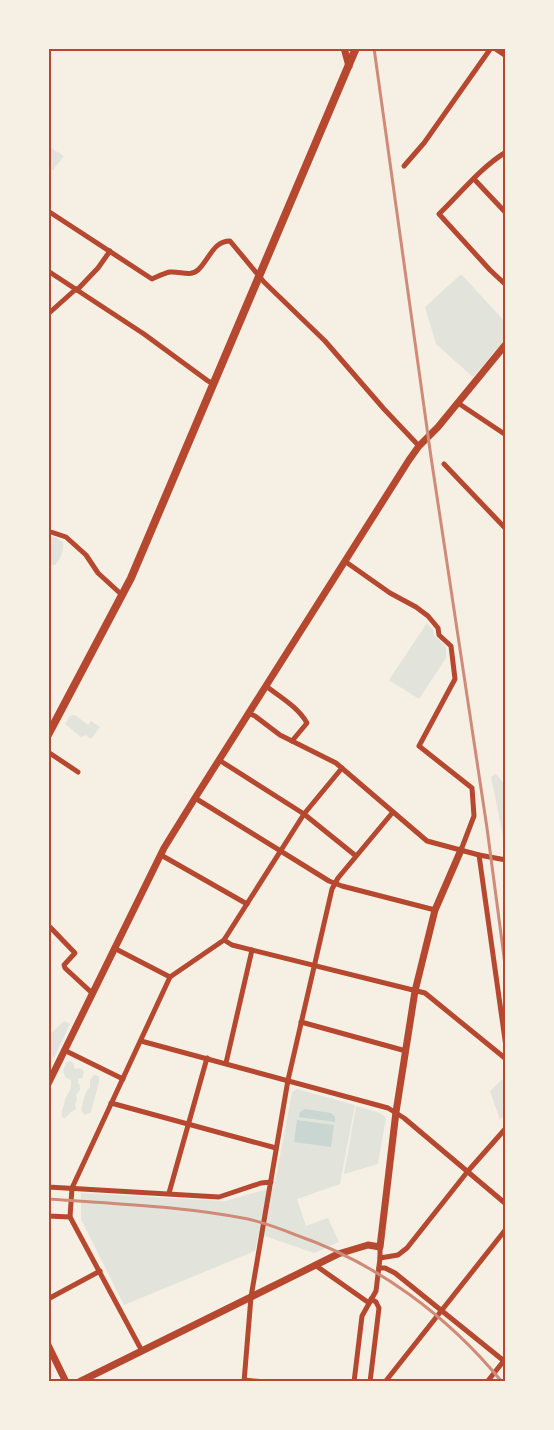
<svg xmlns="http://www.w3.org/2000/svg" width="554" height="1430" font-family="'Roboto Condensed',sans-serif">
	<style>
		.green { fill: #e2e4dc }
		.water { fill: #c9d6d2 }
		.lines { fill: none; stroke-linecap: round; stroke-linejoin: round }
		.minor { stroke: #b5482f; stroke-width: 5 }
		.tertiary { stroke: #b5482f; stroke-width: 7 }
		.secondary { stroke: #b5482f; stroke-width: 8 }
		.rail { stroke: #cf8b77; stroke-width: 3 }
		.neatline { fill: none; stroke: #b5482f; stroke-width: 2 }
	</style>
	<rect width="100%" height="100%" fill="#f6efe4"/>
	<g class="green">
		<polygon points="48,146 64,156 53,170 48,171"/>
		<polygon points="460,275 462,275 506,323 506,338 473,377 436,344 425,307"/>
		<path d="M 48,536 L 55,537 L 63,542 C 64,550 61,559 55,565 L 48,564 Z"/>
		<polygon points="427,623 433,630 434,635 446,647 446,658 419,699 389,680"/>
		<polygon points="75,715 88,725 91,721 100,727 91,739 86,735 81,737 65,724 70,716"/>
		<polygon points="496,774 506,786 506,851 491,777"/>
		<polygon points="64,1021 70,1024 54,1058 48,1048 48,1036"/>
		<path d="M 71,1061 L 73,1063 L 75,1069 L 79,1068 L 82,1069 L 84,1072 L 82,1078 L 78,1079 L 78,1083 L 80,1085 L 80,1090 L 76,1095 L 77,1100 L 75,1104 L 76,1109 L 71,1112 L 65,1118 L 62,1117 C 60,1110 65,1106 65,1099 C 69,1092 72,1089 71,1080 L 65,1077 L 63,1070 L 67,1062 Z"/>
		<path d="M 94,1075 L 99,1076 L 99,1082 L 91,1112 L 85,1115 L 81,1110 C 83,1103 84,1092 90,1087 L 90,1080 Z"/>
		<polygon points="505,1077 506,1113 500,1120 490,1091"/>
		<polygon points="297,1089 355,1105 340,1184 297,1199 306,1226 328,1218 339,1242 314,1253 259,1234 255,1251 124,1305 81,1219 81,1193 225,1201 274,1187 292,1092"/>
		<polygon points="356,1106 380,1113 386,1118 378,1164 344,1174"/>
	</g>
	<g class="water">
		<polygon points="305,1109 331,1113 335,1117 335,1122 299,1117 300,1112"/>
		<polygon points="297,1120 334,1125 331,1147 294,1142"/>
	</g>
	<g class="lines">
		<g class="minor">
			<polyline points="494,48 506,56"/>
			<path d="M 506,152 C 480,168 461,193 439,214 L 490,270 L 506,285"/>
			<polyline points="404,166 424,143 491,48"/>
			<polyline points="474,179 506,213"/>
			<path d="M 48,211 L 152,279 C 157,277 164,273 170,272 C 180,271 190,277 198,270 C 209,260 213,241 230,241 L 264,282 L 325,341 L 384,409 L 419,446"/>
			<polyline points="48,271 144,334 208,381 214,384"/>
			<polyline points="77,290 98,268 110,251"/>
			<polyline points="48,314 76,289"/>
			<polyline points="458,403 506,435"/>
			<polyline points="444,464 506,529"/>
			<polyline points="48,531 66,537 86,555 98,573 122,595"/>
			<polyline points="346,562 390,593 416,607 428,616 438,628 439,635 451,646 455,679 419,746 472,788 474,816 461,850"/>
			<path d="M 266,686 C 280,697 298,707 307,723 L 292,741"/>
			<polyline points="248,713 255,716 280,735 336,763 427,841 479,855 506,860"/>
			<polyline points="48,752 78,772"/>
			<polyline points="219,760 304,814 356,856"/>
			<polyline points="195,798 329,881 342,886 435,910"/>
			<polyline points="161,855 247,904"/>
			<polyline points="479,855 506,1047"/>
			<polyline points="48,925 75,953 64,965 65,968 92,993"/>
			<polyline points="224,940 232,945 425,993 506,1059"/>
			<polyline points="114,948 170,977"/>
			<polyline points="301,1022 406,1051"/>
			<polyline points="141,1041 388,1108 404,1118 506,1204"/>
			<polyline points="64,1050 123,1079"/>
			<polyline points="226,1063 252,950"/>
			<polyline points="111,1103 276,1148"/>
			<polyline points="48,1187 219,1197 261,1183 271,1182"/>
			<polyline points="169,1193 207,1058"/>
			<polyline points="48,1216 70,1217"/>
			<polyline points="380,1258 398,1255 407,1248 468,1171 506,1128"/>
			<polyline points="315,1265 369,1303"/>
			<polyline points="379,1268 385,1268 395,1273 504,1361"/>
			<polyline points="48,1299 100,1271"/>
			<polyline points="142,1351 70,1217 72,1188 170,977 224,940 304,814 342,768"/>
			<polyline points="244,1380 265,1382"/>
			<polyline points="244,1382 251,1297 288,1080 332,889 338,878 393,812"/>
			<polyline points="354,1382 362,1316 376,1291 380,1258 380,1247"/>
			<polyline points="370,1382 379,1308 376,1302 371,1299"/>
			<polyline points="385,1382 506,1229"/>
			<polyline points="487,1382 506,1358"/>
		</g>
		<g class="tertiary">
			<polyline points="344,48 349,66"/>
			<polyline points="48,1084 164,848 195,798 409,460 419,446 438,427 506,344"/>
			<polyline points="48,1345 66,1382"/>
			<polyline points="79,1382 338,1254 368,1245 380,1247 396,1112 415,991 435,910 461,850"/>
		</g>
		<polyline class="secondary" points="48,735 131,578 356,48"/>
		<g class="rail">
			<polyline points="374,48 431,457 487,828 506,972"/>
			<path d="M 48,1199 C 114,1204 183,1206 248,1219 C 265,1223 281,1229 296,1235 C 377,1263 448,1316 502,1382"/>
		</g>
	</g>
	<rect width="554" height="1430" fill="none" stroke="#f6efe4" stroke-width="99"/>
	<rect x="50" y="50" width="454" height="1330" class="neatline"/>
</svg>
